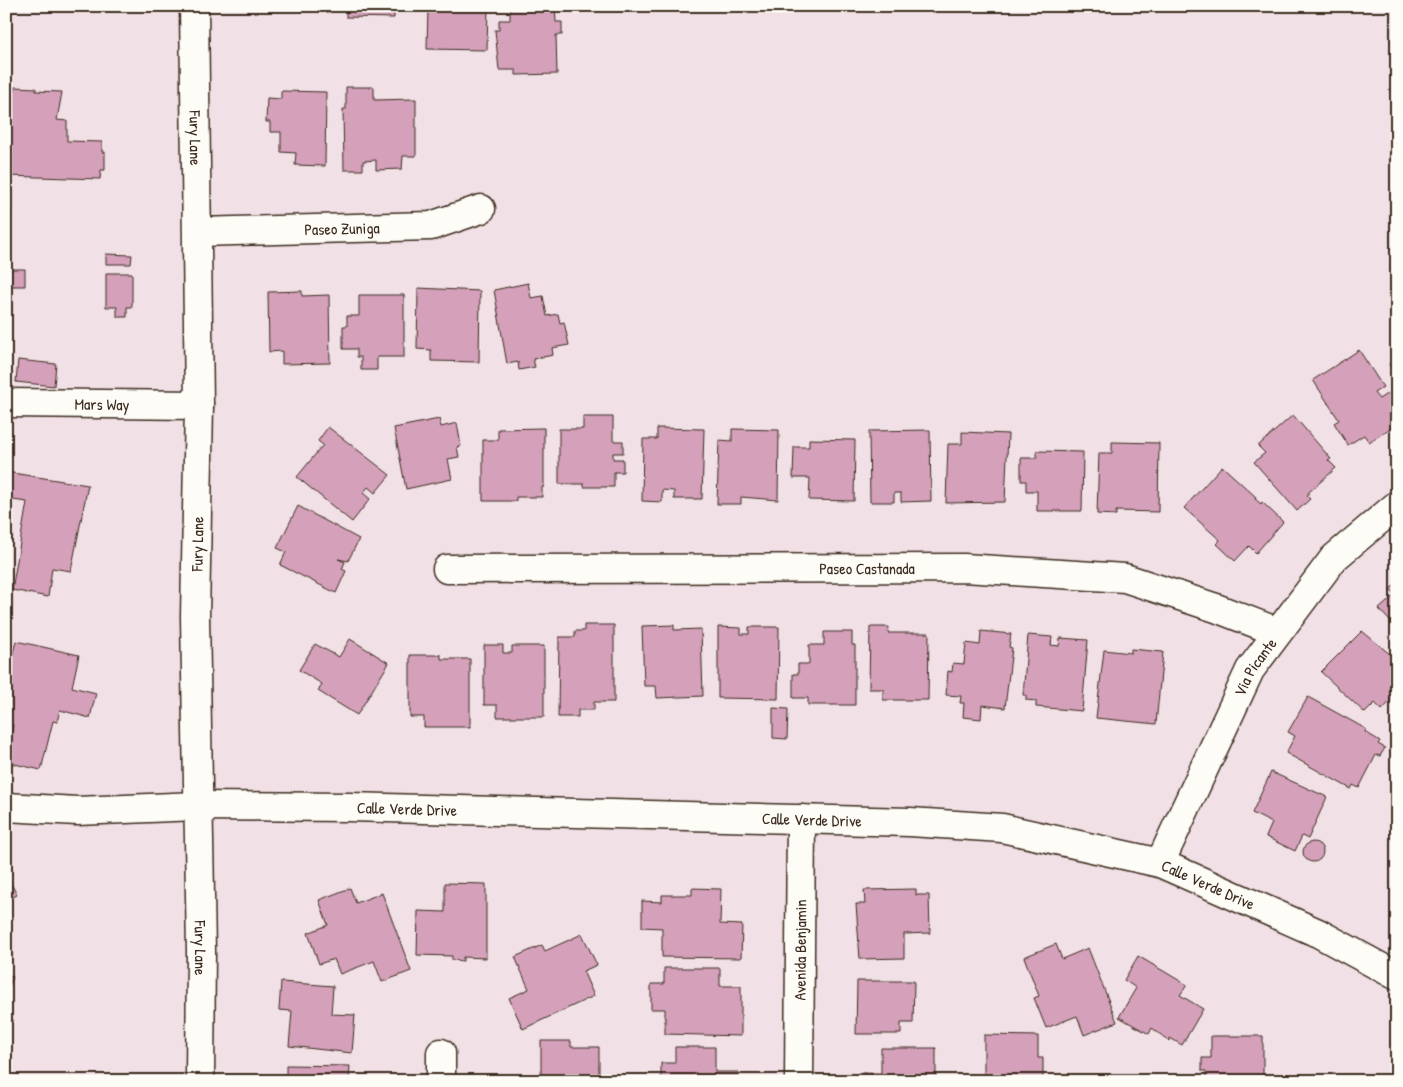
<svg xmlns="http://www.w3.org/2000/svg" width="1403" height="1087" font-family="'Patrick Hand',sans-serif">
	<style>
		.building { fill: #d4a0ba; stroke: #3b2a1e }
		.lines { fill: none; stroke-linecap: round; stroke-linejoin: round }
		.minor-casing { stroke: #3b2a1e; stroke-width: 31 }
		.major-casing { stroke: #3b2a1e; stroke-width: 31 }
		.minor { stroke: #fdfcf7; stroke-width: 28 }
		.major { stroke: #fdfcf7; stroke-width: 28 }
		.labels { text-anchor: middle; stroke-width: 4.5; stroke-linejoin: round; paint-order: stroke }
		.street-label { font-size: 16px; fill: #3b2a1e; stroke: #fdfcf7 }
	</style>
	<rect width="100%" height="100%" fill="#f1e0e5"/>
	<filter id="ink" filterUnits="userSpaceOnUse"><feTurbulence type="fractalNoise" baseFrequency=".02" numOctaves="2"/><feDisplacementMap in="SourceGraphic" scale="10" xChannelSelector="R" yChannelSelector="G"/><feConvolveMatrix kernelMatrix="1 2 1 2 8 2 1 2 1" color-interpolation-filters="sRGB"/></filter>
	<g filter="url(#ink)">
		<g class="building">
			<polygon points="346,6 408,6 408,8 394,8 394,18 346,17"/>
			<polygon points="428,6 488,6 487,50 427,49"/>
			<polygon points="510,6 555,6 556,22 562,22 562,35 556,35 557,74 516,75 516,70 499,70 495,30 499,30 499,20 510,20"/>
			<polygon points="14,87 36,88 36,91 62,92 57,120 67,121 67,141 102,142 102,152 105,152 105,170 101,170 100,179 6,176 6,90 14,91"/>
			<polygon points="346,87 374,87 374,100 416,99 416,156 403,156 402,169 376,170 376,160 363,161 363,170 344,170 343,109 346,109"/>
			<polygon points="281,91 326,92 325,166 295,165 296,153 281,152 281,132 270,132 270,122 266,122 267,98 281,99"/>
			<rect x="6" y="189" width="6" height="21"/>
			<polygon points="6,248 9,248 9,269 25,269 25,286 8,286 8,379 6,379"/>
			<polygon points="106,254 132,255 131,264 106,264"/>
			<polygon points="106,273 132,273 132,307 127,307 127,317 117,317 117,307 106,307"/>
			<polygon points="528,283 531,298 543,296 547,316 558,314 560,323 564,322 569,345 552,348 553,355 533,359 535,367 519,370 518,362 507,364 494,290"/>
			<polygon points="418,288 480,291 479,362 431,361 431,350 417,349"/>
			<polygon points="302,291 302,296 329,295 330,363 282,364 282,351 269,352 268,292"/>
			<polygon points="359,295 404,295 404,357 377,357 377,370 361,370 361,357 357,357 357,349 343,349 343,326 347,326 347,316 359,316"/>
			<polygon points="1359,350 1383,387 1374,393 1379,399 1388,393 1397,407 1397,424 1369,442 1364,435 1348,445 1334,423 1339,420 1313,380"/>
			<polygon points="1397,359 1397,377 1389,364"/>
			<polygon points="18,360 56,364 54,386 16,382"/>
			<polygon points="1293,415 1331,459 1328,460 1336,468 1309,492 1307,496 1310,499 1297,511 1254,462 1265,453 1258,446"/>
			<polygon points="583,417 613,417 613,441 623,441 623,453 613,453 613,459 623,459 623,472 614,472 614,487 584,487 584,484 559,484 559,429 583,429"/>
			<polygon points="439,419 441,427 457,423 461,446 457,447 459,457 448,459 452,479 406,489 394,428"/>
			<polygon points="328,427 390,475 375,493 368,487 363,493 370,499 352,522 297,477 323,445 318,441"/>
			<polygon points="544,428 544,487 542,487 542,497 516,497 516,501 483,501 483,440 498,440 498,429"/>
			<polygon points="657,428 704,429 702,499 674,499 674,491 662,490 662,502 642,501 643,439 657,439"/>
			<polygon points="732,429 779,430 778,500 741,497 741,504 717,504 719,440 732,441"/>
			<polygon points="930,430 931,501 901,502 901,493 894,493 894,502 870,502 869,431"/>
			<polygon points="962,432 1008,434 1005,502 946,503 948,444 962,444"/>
			<polygon points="809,439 855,440 854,501 809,500 810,478 793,478 794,447 809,447"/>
			<polygon points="1112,442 1159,443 1158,512 1116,511 1116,515 1097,514 1099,453 1112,453"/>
			<polygon points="1037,451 1083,452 1082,511 1037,511 1037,491 1026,491 1026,481 1021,481 1021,458 1037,458"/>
			<polygon points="1222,466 1256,497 1255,499 1261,504 1262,502 1283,522 1256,553 1249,546 1235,561 1217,544 1220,540 1184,508"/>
			<polygon points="6,472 88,485 71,571 52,568 48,597 12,590 27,502 6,499"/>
			<polygon points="298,506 359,539 348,561 338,559 345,562 342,569 346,571 336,593 280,565 286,552 277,548"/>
			<polygon points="1397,583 1397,629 1379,609 1395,595 1390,589"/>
			<polygon points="584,625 614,625 614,702 594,702 594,710 578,710 578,717 558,717 559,637 575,637 575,631 584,631"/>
			<polygon points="674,625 674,630 701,629 703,696 657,698 656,686 644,686 642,626"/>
			<polygon points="718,627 741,628 741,634 749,634 749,627 779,627 778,699 718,698"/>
			<polygon points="870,627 889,627 888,633 929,633 928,700 883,700 883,689 869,689"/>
			<polygon points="981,631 1011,634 1009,647 1012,648 1005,708 982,705 981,719 963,717 964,703 960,703 961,696 946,695 948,671 952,672 953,663 964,664 966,643 980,645"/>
			<polygon points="1362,631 1397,660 1397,694 1382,710 1375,703 1365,713 1321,672"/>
			<polygon points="824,632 852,632 852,645 855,645 855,705 808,705 808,698 793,698 793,674 798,674 798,664 809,664 809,645 824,645"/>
			<polygon points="1028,635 1052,637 1051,645 1059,646 1060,638 1088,640 1082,711 1036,707 1036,701 1026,700 1026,695 1023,695"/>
			<polygon points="350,639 389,663 357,715 318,691 322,684 299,670 315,644 339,657"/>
			<polygon points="16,641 79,655 72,687 96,693 90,718 60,710 57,722 53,721 41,770 6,762 13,725 6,723 6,680"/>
			<polygon points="484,645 503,645 503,653 512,653 512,646 544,646 544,717 497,717 497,705 484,705"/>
			<polygon points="1131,649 1163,652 1156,724 1096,718 1104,650 1131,653"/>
			<polygon points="410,655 441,655 441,659 470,659 470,727 424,727 424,717 410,717"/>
			<polygon points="1308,697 1366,729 1365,732 1380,741 1378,744 1385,748 1380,756 1376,755 1359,788 1353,785 1351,789 1286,753 1295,736 1288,732"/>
			<polygon points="773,708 788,709 787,739 773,738"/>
			<polygon points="1271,772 1327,797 1308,839 1302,836 1295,851 1266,837 1272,823 1252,813"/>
			<circle cx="1313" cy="852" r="10"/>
			<polygon points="6,874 17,895 6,901"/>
			<polygon points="445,883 486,884 486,958 463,957 463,961 452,960 452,956 417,955 418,911 445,912"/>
			<polygon points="350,888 356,903 382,893 411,971 382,982 374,961 340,974 334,959 319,964 308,933 328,925 319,900"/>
			<polygon points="692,888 721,889 720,924 742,925 741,958 662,957 662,928 642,927 642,901 662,902 662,895 692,895"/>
			<polygon points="916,889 916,895 929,895 930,933 904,934 904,958 860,959 856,904 865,904 864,890"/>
			<polygon points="582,934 597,965 583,971 594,996 523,1029 509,998 529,989 515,957 542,945 545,951"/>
			<polygon points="1056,944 1062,959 1088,948 1117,1022 1084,1035 1077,1016 1046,1028 1034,998 1039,996 1024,957"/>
			<polygon points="1138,956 1187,985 1180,995 1203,1009 1182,1045 1170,1038 1169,1041 1152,1028 1149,1034 1119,1017 1136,988 1124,980"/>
			<polygon points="664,968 720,968 720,986 741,986 741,1036 665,1034 665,1009 651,1009 651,984 664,984"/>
			<polygon points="6,974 13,977 6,993"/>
			<polygon points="857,981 914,981 913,1023 901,1023 901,1034 856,1034"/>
			<polygon points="281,982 333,986 331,1014 355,1015 352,1053 289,1046 292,1011 279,1010"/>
			<polygon points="984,1035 1038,1036 1038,1058 1043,1058 1043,1081 999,1081 999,1079 984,1078"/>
			<polygon points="1211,1036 1263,1036 1263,1079 1206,1081 1206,1071 1202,1071 1202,1058 1211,1058"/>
			<polygon points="541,1041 571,1041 571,1047 599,1047 599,1081 518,1081 518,1075 541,1075"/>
			<polygon points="675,1047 715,1047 715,1072 739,1072 739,1081 661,1081 661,1063 675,1063"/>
			<polygon points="881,1048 936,1048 936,1081 858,1081 858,1073 881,1073"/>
			<polygon points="286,1065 350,1066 349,1081 286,1081"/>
		</g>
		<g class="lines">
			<defs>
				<g id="minor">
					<path id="s1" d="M 198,232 L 431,226 L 481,209"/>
					<path id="s2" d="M 6,403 L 199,405"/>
					<path id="s3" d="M 447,569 L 964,568 L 1125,578 L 1216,608 L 1278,632"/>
					<polyline points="6,807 77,811 197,806"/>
					<path id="s4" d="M 1160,863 L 1250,670 L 1334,558 L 1397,505"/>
					<polyline points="441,1053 441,1081"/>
					<path id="s5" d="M 799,1081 L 801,819"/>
				</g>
				<g id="major">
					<path id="s6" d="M 194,6 L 199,405 L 195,617 L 201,951 L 200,1081"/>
					<path id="s7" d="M 197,806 L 349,807 L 910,822 L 1002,828 L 1160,863 L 1318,933 L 1397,976"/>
				</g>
			</defs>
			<use href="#minor" class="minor-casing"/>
			<use href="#major" class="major-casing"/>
			<use href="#minor" class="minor"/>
			<use href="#major" class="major"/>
		</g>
	</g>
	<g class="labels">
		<g class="street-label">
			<text dy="6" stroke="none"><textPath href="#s6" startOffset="132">Fury Lane</textPath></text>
			<text dy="6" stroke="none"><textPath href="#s1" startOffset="144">Paseo Zuniga</textPath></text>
			<text dy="6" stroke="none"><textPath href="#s2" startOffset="96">Mars Way</textPath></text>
			<text transform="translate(197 544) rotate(-89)" y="6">Fury Lane</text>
			<text dy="6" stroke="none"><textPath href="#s3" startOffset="420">Paseo Castanada</textPath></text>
			<text dy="6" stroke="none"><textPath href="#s4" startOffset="218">Via Picante</textPath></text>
			<text dy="6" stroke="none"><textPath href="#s7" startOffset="210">Calle Verde Drive</textPath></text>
			<text dy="6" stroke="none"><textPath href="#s7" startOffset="615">Calle Verde Drive</textPath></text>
			<text dy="6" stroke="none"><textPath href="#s7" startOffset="1020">Calle Verde Drive</textPath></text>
			<text dy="6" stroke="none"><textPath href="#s6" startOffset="942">Fury Lane</textPath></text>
			<text dy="6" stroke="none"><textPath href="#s5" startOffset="131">Avenida Benjamin</textPath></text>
		</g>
	</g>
	<rect width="1403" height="1087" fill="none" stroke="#fdfcf7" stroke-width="25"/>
	<rect x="12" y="12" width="1378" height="1062" fill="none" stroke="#3b2a1e" stroke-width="2" filter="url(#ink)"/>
</svg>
